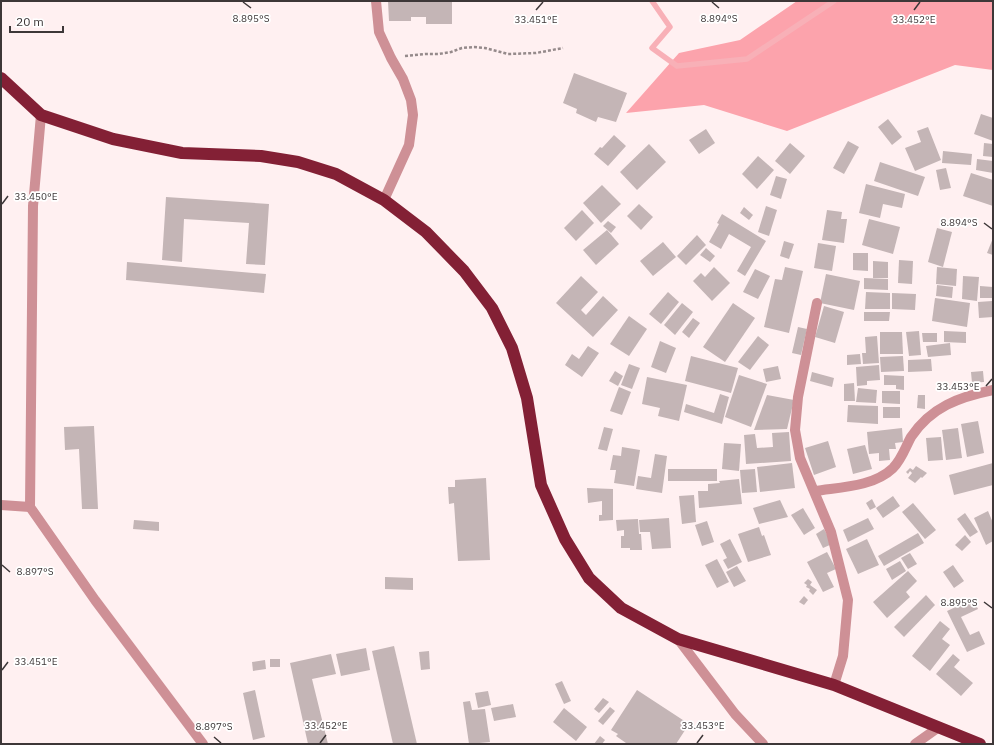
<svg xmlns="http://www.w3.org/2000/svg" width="994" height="745" font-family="'IBM Plex Sans',sans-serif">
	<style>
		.forest { fill: #fca3ac }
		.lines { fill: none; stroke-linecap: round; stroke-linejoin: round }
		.stream { stroke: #f8b0b7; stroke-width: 5.5 }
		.building { fill: #c4b5b6 }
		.path { stroke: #958a8b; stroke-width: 2.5; stroke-dasharray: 3 2; stroke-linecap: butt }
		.minor { stroke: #ce9096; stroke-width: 10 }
		.highway { stroke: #832035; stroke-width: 12 }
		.ticks { fill: none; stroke: #3d3738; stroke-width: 1.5 }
		.ticks-label { font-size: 10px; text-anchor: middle; fill: #3d3738; stroke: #fff; stroke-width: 3.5; stroke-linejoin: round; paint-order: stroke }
	</style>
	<rect width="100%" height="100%" fill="#fff0f1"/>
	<polygon class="forest" points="797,1 993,1 993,70 955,65 787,131 704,105 626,113 679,53 740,40"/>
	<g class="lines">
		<polyline class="stream" points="652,1 670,27 652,48 677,66 747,59 834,1"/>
	</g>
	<g class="building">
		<polygon points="388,1 452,1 452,24 426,24 426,17 411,17 411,21 389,21"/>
		<polygon points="574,73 627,93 616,122 598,117 596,122 576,113 577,109 563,103"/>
		<polygon points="981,114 993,118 993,141 974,134"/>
		<polygon points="888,119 902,137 892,145 878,127"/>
		<polygon points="928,127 941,160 915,171 905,148 921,142 917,131"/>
		<polygon points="706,129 715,143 699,154 689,140"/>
		<polygon points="614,135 626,146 608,166 594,154 600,147 602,148"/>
		<polygon points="848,141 859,147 844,174 833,168"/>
		<polygon points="790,143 805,156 790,174 775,161"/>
		<polygon points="984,143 993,144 993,157 983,156"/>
		<polygon points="649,144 666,162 637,190 620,172"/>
		<polygon points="943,151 972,154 971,165 942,163"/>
		<polygon points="758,156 774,170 757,189 742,174"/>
		<polygon points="977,159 993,161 993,173 976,170"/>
		<polygon points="880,162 925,177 918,196 874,181"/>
		<polygon points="946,168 951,188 940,190 936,170"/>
		<polygon points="971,173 993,180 993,206 963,196"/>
		<polygon points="776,176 787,179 781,199 770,195"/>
		<polygon points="866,184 905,194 902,208 883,204 880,218 859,213"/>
		<polygon points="602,185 621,204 601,223 583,203"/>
		<polygon points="166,197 269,204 265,265 246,264 249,223 184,219 182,262 162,260"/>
		<polygon points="639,204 653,217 641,230 627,216"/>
		<polygon points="766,206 777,210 769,236 758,232"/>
		<polygon points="744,207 753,215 749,220 740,213"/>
		<polygon points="582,210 594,223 576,241 564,228"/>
		<polygon points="827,210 842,212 841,219 847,219 844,243 822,240"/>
		<polygon points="722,214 766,241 745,276 737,271 751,247 729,234 721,249 709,242 719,224 717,223"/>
		<polygon points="869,219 900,227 893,254 862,245"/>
		<polygon points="608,221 616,227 611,233 603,226"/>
		<polygon points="937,228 952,232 943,267 928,262"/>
		<polygon points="607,230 619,244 596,265 583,250"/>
		<polygon points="697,235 706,245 686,265 677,256"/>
		<polygon points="993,238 993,255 987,253"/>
		<polygon points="784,241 794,244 789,259 780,256"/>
		<polygon points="663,242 676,257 653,276 640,261"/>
		<polygon points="818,243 836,246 832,271 814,268"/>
		<polygon points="706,248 715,256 710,262 700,255"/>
		<polygon points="853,253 868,253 868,271 853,270"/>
		<polygon points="899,260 913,261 912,284 898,283"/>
		<polygon points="873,261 888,262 888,278 873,278"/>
		<polygon points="127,262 266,274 264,293 126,280"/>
		<polygon points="714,267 730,283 712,301 693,281 701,273 705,277"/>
		<polygon points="785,267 803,271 789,333 764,327 775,279 782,280"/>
		<polygon points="937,267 957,269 956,286 936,284"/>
		<polygon points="755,269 770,276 758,299 743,292"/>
		<polygon points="826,274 860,281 854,310 820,303"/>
		<polygon points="581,276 598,292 581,310 586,315 603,296 618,310 593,337 556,303"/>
		<polygon points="963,276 979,277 977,301 962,299"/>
		<polygon points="864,278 888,279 888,290 864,289"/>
		<polygon points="937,285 953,287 952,298 936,296"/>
		<polygon points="980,286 993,287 993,298 980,298"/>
		<polygon points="668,292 679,302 661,324 649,314"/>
		<polygon points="866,292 890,293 890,309 865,309"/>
		<polygon points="892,293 916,294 915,310 892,309"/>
		<polygon points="935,298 970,303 967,327 932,321"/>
		<polygon points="992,301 993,317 979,318 978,302"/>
		<polygon points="682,303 693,312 675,335 664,325"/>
		<polygon points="733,303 755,318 725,362 703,347"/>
		<polygon points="824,306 844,312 835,343 815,337"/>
		<polygon points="864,312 890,312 889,321 864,321"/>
		<polygon points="629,316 647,329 629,356 610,344"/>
		<polygon points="693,318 700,323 689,338 682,332"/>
		<polygon points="798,327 807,329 801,355 792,353"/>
		<polygon points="919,331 921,355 909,356 906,332"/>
		<polygon points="944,331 966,332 966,343 944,342"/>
		<polygon points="880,332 902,332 903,354 880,354"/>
		<polygon points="922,333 937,333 937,342 923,342"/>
		<polygon points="758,336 769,345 750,370 738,362"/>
		<polygon points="877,336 879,363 863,364 862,353 866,353 865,337"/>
		<polygon points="660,341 676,348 666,373 651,367"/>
		<polygon points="950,343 951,355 928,357 926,346"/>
		<polygon points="588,346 599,353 582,377 565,365 572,354 579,359"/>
		<polygon points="860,354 861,364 847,365 847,355"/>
		<polygon points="691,356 738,368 731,393 685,381"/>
		<polygon points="903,356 904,371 881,372 880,357"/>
		<polygon points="931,359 932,371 908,372 908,360"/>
		<polygon points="629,364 640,368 632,389 621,385"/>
		<polygon points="879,365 880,380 867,381 867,385 857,386 856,367"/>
		<polygon points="778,366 781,379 766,382 763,369"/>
		<polygon points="615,371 623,376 618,386 609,381"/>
		<polygon points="983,371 984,382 972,383 971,372"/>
		<polygon points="812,372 834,378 832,387 810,381"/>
		<polygon points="739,375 767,384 751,427 725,417"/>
		<polygon points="884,375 904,376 904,390 896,389 896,385 884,385"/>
		<polygon points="647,377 687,385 679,421 658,416 660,408 642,404"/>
		<polygon points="854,383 855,401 844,401 844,384"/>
		<polygon points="619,387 631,392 622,415 610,411"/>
		<polygon points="858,388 877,390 876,403 856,402"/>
		<polygon points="882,391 900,391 900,404 882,403"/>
		<polygon points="720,394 729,397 722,424 684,412 686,404 714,413"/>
		<polygon points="767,395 794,400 787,429 754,430"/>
		<polygon points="918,395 925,395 925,409 917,408"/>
		<polygon points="848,405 878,406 878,424 847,422"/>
		<rect x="883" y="407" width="17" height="11"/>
		<polygon points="978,421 984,453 967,457 961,424"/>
		<polygon points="94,426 98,509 82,509 79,449 65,450 64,427"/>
		<polygon points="604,427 613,429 607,451 598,449"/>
		<polygon points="902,428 903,442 895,443 896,449 889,449 890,460 879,461 879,453 869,454 867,432"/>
		<polygon points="958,428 962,458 946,460 942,430"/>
		<polygon points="789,432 791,461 746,464 744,435 755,434 757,448 773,447 772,433"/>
		<polygon points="941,437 943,460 928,461 926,438"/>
		<polygon points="828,441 836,467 814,475 805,448"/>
		<polygon points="724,443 741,444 739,471 722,469"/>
		<polygon points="865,445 872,469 853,474 847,449"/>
		<polygon points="622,447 640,450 634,486 614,483 616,470 610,470 613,455 621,456"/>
		<polygon points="655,454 667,456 662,493 636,489 638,476 651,478"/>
		<polygon points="792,463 795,488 760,492 757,467"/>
		<polygon points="993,463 993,485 954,495 949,475"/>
		<polygon points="916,466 927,473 922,478 921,477 915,483 908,478 912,473 910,471 908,474 906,472 910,468 913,470"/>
		<rect x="668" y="469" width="49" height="12"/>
		<polygon points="755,469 757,492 742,493 740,470"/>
		<polygon points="486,478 490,560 458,561 454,503 449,504 448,487 455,487 455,480"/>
		<polygon points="739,479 742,504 699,508 698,491 708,491 708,484 720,483 719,481"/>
		<polygon points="587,488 613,489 613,520 599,521 599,515 602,515 602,501 588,503"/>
		<polygon points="694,495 696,522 682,524 679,496"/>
		<polygon points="893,496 900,506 883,518 876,508"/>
		<polygon points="872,499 876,507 870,510 866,503"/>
		<polygon points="780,500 788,517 759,524 753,508"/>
		<polygon points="913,503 936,530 925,539 902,512"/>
		<polygon points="803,508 815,528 804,535 791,515"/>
		<polygon points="988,511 993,523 993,541 986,545 974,518"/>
		<polygon points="965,513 978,532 970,537 957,519"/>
		<polygon points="669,518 671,548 652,549 650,532 640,532 639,520"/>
		<polygon points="868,518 874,529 848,542 843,530"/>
		<polygon points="638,519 639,534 641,534 642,550 630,550 630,548 621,548 621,536 624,536 624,530 617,531 616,520"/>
		<polygon points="134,520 159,522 159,531 133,529"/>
		<polygon points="707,521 714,542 702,546 695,525"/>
		<polygon points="759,527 762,536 764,535 771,555 748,562 738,534"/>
		<polygon points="824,529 832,544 823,548 816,534"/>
		<polygon points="918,533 924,543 884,566 878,556"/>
		<polygon points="965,535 971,542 962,551 955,545"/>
		<polygon points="730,539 742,562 728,569 723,560 727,558 720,544"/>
		<polygon points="867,539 879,565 858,574 846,549"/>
		<polygon points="827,552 836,569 827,573 834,587 823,592 807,562"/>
		<polygon points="910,553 917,564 908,569 901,558"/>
		<polygon points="717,559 729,582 717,588 705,565"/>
		<polygon points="900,561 906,571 892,580 886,569"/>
		<polygon points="953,565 964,581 954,588 943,572"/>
		<polygon points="737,566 746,581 734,587 726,572"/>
		<polygon points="908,571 917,581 906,592 910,597 887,618 873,602"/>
		<polygon points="385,577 413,578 413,590 385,589"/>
		<polygon points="808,579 812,582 810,585 817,590 813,595 809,591 810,589 806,587 807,585 804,583"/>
		<polygon points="926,595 935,605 904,637 894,627"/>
		<polygon points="804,596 808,600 804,605 799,602"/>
		<polygon points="973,599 978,609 961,617 970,635 979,631 985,644 967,652 947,611"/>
		<polygon points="940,621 950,629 942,639 950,645 930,671 912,656"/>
		<polygon points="394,646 417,744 393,744 372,651"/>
		<polygon points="366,648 370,670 341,676 336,654"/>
		<polygon points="429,651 430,669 421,670 419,652"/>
		<polygon points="331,654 336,674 312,679 328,744 308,744 290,663"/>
		<polygon points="953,654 960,660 954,667 973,683 961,696 936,674"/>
		<rect x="270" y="659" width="10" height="8"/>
		<polygon points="265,660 266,669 253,671 252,662"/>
		<polygon points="562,681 571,701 564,704 555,684"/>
		<polygon points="255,690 265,737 253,740 243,693"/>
		<polygon points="637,690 689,724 676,744 626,744 626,743 616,736 618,734 611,730"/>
		<polygon points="488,691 491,705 478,708 475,693"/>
		<polygon points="603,698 609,702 599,713 594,709"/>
		<polygon points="470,701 472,710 485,709 490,742 469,744 463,702"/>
		<polygon points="513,704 516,717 494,721 491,708"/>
		<polygon points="610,707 615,711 603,725 598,721"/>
		<polygon points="564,708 587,727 576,741 553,722"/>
		<polygon points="600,736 605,740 602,744 594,744"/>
	</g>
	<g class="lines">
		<polyline class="path" points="405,56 426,54 439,54 451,52 462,48 474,47 485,48 508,54 536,53 563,48"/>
		<g class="minor">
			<polyline points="376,1 379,32 391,58 403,79 411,100 413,115 409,145 384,200"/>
			<polyline points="41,115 33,206 30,507 95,600 203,744"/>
			<polyline points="817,303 798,397 795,430 800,458 831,532 848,600 843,656 834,685"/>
			<path d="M 815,491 C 840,487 873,487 893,468 C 902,459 905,448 911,437 C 931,407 959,397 993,390"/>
			<polyline points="1,505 30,507"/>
			<polyline points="678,639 735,714 763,744"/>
			<polyline points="915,744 939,727"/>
		</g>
		<polyline class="highway" points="1,78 41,115 113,139 182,153 261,156 298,162 336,174 384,200 426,232 464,271 492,308 512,348 527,398 541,485 565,539 589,578 621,608 678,639 834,685 980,744"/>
	</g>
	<path class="ticks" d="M 243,2 L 251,8M 712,2 L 719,8M 536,10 L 543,2M 914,10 L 920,2M 2,204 L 8,196M 984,223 L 992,229M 986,386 L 992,379M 2,565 L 10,572M 984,602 L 992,608M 2,670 L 8,662M 214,737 L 221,743M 320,743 L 326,735M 697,743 L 703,735"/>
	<g class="ticks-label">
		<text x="251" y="22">8.895°S</text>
		<text x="719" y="22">8.894°S</text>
		<text x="536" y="23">33.451°E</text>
		<text x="914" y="23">33.452°E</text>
		<text x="36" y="200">33.450°E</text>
		<text x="959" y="226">8.894°S</text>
		<text x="958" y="390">33.453°E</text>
		<text x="35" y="575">8.897°S</text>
		<text x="959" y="606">8.895°S</text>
		<text x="36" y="665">33.451°E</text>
		<text x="326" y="729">33.452°E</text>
		<text x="703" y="729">33.453°E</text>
		<text x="214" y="730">8.897°S</text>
	</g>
	<rect width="994" height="745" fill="none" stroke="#3d3738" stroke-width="4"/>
	<path d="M10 26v6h53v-6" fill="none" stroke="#3d3738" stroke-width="2"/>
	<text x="16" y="26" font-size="12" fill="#3d3738" stroke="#ffffff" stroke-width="3" paint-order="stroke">20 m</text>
</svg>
